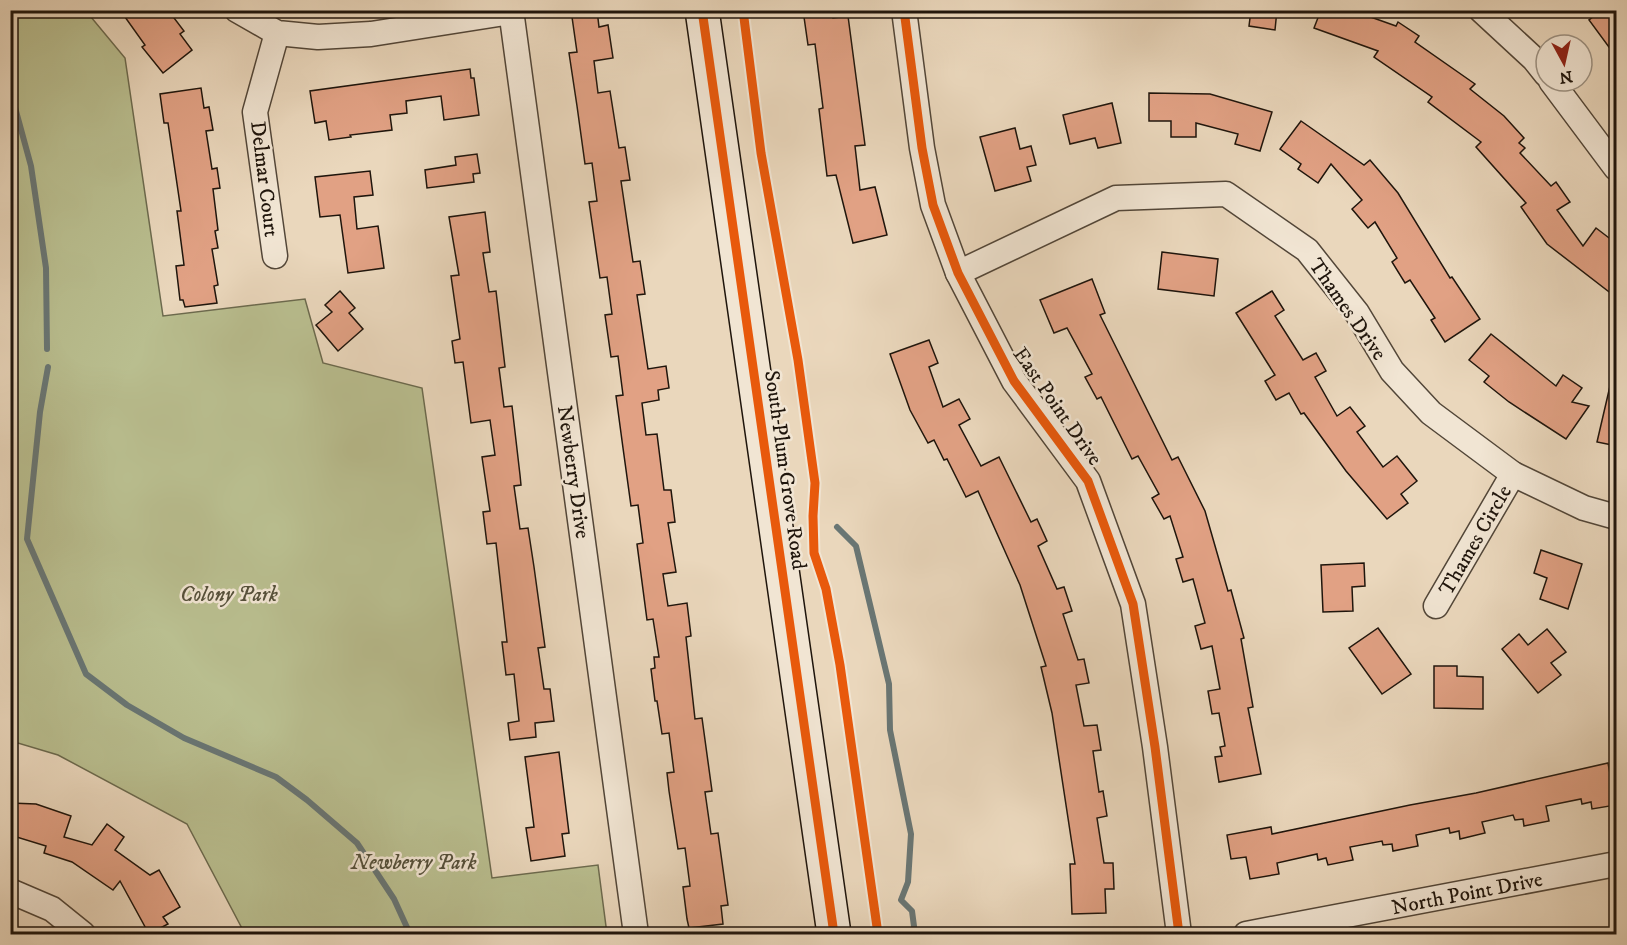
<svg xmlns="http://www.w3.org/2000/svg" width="1627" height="945" font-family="'IM FELL DW Pica',serif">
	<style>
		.green { fill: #b9be8f; stroke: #6c6a4e; stroke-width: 1.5 }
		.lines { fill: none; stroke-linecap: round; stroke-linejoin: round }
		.stream { stroke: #697674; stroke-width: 6 }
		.building { fill: #e1a184; stroke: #1f150c; stroke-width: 1.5 }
		.street-casing { stroke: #524638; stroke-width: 27 }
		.secondary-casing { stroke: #1f150c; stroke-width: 36 }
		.street { stroke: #f1e5d3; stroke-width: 24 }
		.secondary { stroke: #f1e5d3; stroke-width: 33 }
		.cycleway-casing { stroke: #f1e5d3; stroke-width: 13 }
		.cycleway { stroke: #e8590c; stroke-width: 9 }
		.labels { text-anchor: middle; stroke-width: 5; stroke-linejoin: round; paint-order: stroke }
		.street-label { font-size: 21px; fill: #1f150c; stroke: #f1e5d3 }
		.park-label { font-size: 21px; font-style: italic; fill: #55503a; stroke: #f1e5d3 }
	</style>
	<rect width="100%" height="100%" fill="#ead7bc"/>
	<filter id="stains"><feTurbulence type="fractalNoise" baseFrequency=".00333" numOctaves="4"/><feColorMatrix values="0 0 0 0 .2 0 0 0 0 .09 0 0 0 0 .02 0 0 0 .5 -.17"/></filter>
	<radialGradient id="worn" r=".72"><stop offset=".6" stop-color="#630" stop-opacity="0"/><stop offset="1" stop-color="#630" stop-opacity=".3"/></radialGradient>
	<polygon class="green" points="10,11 86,11 125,58 163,316 305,299 323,363 422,388 492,878 598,865 607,934 245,934 187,824 58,755 11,741"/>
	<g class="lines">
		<g class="stream">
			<polyline points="10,89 31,166 46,268 47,349"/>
			<polyline points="48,367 40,412 27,539 86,674 127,705 184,738 276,777 307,800 357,843 394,899 410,934"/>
			<polyline points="837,527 856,546 889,684 890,730 911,834 908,882 901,900 912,911 915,934"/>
		</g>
	</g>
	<g class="building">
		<polygon points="120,10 168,10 184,31 180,34 192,50 163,73 142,47 145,45"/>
		<polygon points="571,10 597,10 599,27 608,25 613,58 594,61 598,93 610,91 619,148 625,147 630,180 621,181 633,262 640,261 645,294 637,295 648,369 666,366 669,388 658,390 659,400 642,403 646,435 657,434 664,490 671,490 675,522 668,523 676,572 663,574 668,606 687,603 691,636 686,637 695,719 702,718 712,791 705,792 711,834 718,833 728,905 721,906 723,924 689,928 687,919 683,887 690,886 685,848 678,849 669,791 667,773 674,772 669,733 662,734 657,701 655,701 651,669 655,668 654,657 659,657 653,619 647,620 637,544 643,543 638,505 631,506 623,448 616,396 623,395 618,356 611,357 605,315 612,314 607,277 600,278 589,202 597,201 592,163 585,164 577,106 569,53 577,52"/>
		<polygon points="803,10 832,10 833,18 848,16 865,145 855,146 860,190 875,187 887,235 853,243 836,175 827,176 819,109 823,108 815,44 808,45"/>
		<polygon points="1251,10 1277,10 1275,30 1249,26"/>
		<polygon points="1321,10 1351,10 1396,26 1398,22 1419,36 1415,42 1475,84 1470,89 1504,116 1524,138 1519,143 1525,148 1520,153 1551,186 1556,182 1570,202 1557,210 1583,246 1596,228 1617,244 1617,298 1547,244 1521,207 1526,203 1476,147 1481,142 1428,102 1432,97 1374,57 1378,51 1314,28"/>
		<polygon points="1602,10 1617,10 1617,58 1589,20"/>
		<polygon points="470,69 471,78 474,78 479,115 444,120 441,96 406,101 407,113 390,115 392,130 350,135 351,137 329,140 326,121 315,123 310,91"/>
		<polygon points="201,88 204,108 209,107 213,130 206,131 212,169 217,168 220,188 213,189 218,230 215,231 218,248 212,249 218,285 214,286 217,303 185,307 183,300 180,300 176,266 184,265 177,211 181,211 168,123 164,123 160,94"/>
		<polygon points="1149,93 1210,94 1272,112 1260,151 1235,144 1238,134 1196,123 1196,137 1171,137 1171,121 1149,121"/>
		<polygon points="1112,103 1121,143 1098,148 1095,138 1070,144 1063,115"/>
		<polygon points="1301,121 1364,165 1370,160 1398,193 1450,278 1452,277 1480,319 1445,342 1431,320 1435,318 1410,280 1405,283 1392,262 1397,258 1375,222 1368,228 1352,209 1362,200 1331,164 1318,183 1298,169 1301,164 1280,149"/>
		<polygon points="1015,128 1020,149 1031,146 1036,165 1027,167 1031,181 995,191 980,137"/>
		<polygon points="477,154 480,173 473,174 474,182 427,188 425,170 456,165 455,157"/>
		<polygon points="370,171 373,195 354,197 357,229 378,226 384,268 348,273 340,215 320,217 315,177"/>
		<polygon points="485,212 490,252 483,253 489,292 496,291 505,367 499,368 504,407 512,406 520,475 521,485 514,486 520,529 528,528 534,567 545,647 538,648 544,689 550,689 554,721 535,723 536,737 510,740 508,723 519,721 514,674 506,675 502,642 507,642 496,543 487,544 483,512 490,511 482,457 495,455 490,420 471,423 463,362 455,363 452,341 460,339 451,276 459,275 449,217"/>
		<polygon points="1162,252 1218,259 1214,296 1158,289"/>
		<polygon points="1092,279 1105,313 1100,315 1172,460 1178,457 1205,511 1228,591 1231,590 1244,638 1241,639 1253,707 1248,708 1261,774 1219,782 1215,757 1222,756 1220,747 1225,746 1219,713 1212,714 1208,691 1220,689 1212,646 1201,649 1195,626 1205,623 1193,579 1183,582 1176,559 1183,557 1170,516 1164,519 1152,498 1159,494 1138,456 1132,459 1101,397 1097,399 1085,377 1092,374 1067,328 1054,333 1040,300"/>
		<polygon points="340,291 355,308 349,313 363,329 338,351 316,325 332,312 325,305"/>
		<polygon points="1272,291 1284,310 1275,316 1303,360 1316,353 1326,371 1315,377 1337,416 1350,407 1365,426 1357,432 1383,467 1397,456 1417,481 1401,494 1408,503 1387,519 1346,471 1304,413 1301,414 1289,393 1276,400 1265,381 1275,375 1236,313"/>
		<polygon points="1491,334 1556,386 1563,375 1582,388 1572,402 1589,406 1566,439 1509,402 1484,382 1489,376 1469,360"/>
		<polygon points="929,340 938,363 929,367 943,407 959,399 970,419 959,425 981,466 999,457 1031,522 1037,519 1047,541 1038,546 1057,589 1064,587 1072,611 1063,614 1078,660 1084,659 1089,683 1076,685 1084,726 1097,725 1101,750 1093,751 1099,792 1103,791 1107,816 1097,818 1104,863 1113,863 1114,889 1105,889 1106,913 1072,914 1070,864 1075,864 1052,713 1041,667 1046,666 1020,585 978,491 966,497 947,459 944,460 934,440 928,443 910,410 890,354"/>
		<polygon points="1610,386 1617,386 1617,446 1597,442"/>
		<polygon points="1541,550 1582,564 1568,609 1540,599 1547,578 1534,573"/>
		<polygon points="1364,563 1365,586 1352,587 1353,611 1323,612 1321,565"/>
		<polygon points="1378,628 1411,674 1382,694 1349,648"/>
		<polygon points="1547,629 1566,652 1551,663 1561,675 1538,693 1502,649 1519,634 1528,645"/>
		<polygon points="1434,666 1457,666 1457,676 1483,677 1483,709 1434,708"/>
		<polygon points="559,752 569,833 562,834 565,856 531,861 526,828 534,827 525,757"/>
		<polygon points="1608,763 1616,805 1592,809 1591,802 1582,804 1581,799 1546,806 1549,821 1524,826 1523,819 1515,820 1513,815 1482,822 1485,833 1460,839 1459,831 1450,833 1449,828 1416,835 1418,846 1393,851 1392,844 1383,845 1382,841 1350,847 1353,860 1328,865 1326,858 1318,860 1317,854 1277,863 1279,874 1250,879 1246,857 1231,859 1227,835 1271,827 1272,834 1410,805 1476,793"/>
		<polygon points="10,803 36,804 71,816 64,837 92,845 107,824 124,837 115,850 150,875 159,870 180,907 163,917 168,924 149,934 120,881 113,890 72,862 44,853 46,846 10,835"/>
	</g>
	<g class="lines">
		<defs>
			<g id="street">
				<polyline points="237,10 277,33 318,37 371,34 511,12"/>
				<polyline points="511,10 636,934"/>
				<polyline points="904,10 922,148 933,205 958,273 1014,381 1088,481 1133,604 1155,747 1179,934"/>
				<polyline points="1481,10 1534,59 1546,74"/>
				<polyline points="1551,81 1616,168"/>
				<polyline points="275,256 255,112 277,33"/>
				<polyline points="958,273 1116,198 1226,194 1307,250 1357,313 1392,371 1431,413 1513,474 1584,508 1616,517"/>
				<polyline points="1436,606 1513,474"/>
				<polyline points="10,891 52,909 83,934"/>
				<polyline points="1246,934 1616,864"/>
			</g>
			<polyline id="secondary" points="702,10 834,934"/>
		</defs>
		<use href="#street" class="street-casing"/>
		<use href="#secondary" class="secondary-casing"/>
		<use href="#street" class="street"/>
		<use href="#secondary" class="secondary"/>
		<defs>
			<g id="cycleway">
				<polyline points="702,10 834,934"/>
				<polyline points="743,10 761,153 798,360 815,483 813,516 814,553 826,589 840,665 878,934"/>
				<polyline points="904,10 922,148 933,205 958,273 1014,381 1088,481 1133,604 1155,747 1179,934"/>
			</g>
		</defs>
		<use href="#cycleway" class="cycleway-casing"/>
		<use href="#cycleway" class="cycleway"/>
	</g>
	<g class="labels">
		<g class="street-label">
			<text transform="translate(265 179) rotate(83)" y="7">Delmar Court</text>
			<text transform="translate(1348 309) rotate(55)" y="7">Thames Drive</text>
			<text transform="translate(1058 406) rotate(55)" y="7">East Point Drive</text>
			<text transform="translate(786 470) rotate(82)" y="7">South Plum Grove Road</text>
			<text transform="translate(574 472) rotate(82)" y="7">Newberry Drive</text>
			<text transform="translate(1475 540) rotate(-60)" y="7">Thames Circle</text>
			<text transform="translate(1467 893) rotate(-11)" y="7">North Point Drive</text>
		</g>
		<g class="park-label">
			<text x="229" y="601">Colony Park</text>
			<text x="414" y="869">Newberry Park</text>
		</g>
	</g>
	<rect width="1627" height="945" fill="none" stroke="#ead7bc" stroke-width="36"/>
	<rect x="12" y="12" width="1603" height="921" fill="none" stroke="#1f150c" stroke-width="3"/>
	<rect x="18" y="18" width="1591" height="909" fill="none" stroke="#1f150c" stroke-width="1.5"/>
	<g transform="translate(1564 63) rotate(172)"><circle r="28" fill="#f1e5d3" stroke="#9d9283" stroke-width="1.5"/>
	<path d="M0-4.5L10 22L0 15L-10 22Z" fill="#8f2418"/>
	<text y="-9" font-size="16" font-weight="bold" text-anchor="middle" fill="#1f150c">N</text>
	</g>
	<rect width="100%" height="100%" filter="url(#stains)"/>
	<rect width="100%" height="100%" fill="url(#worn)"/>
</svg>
